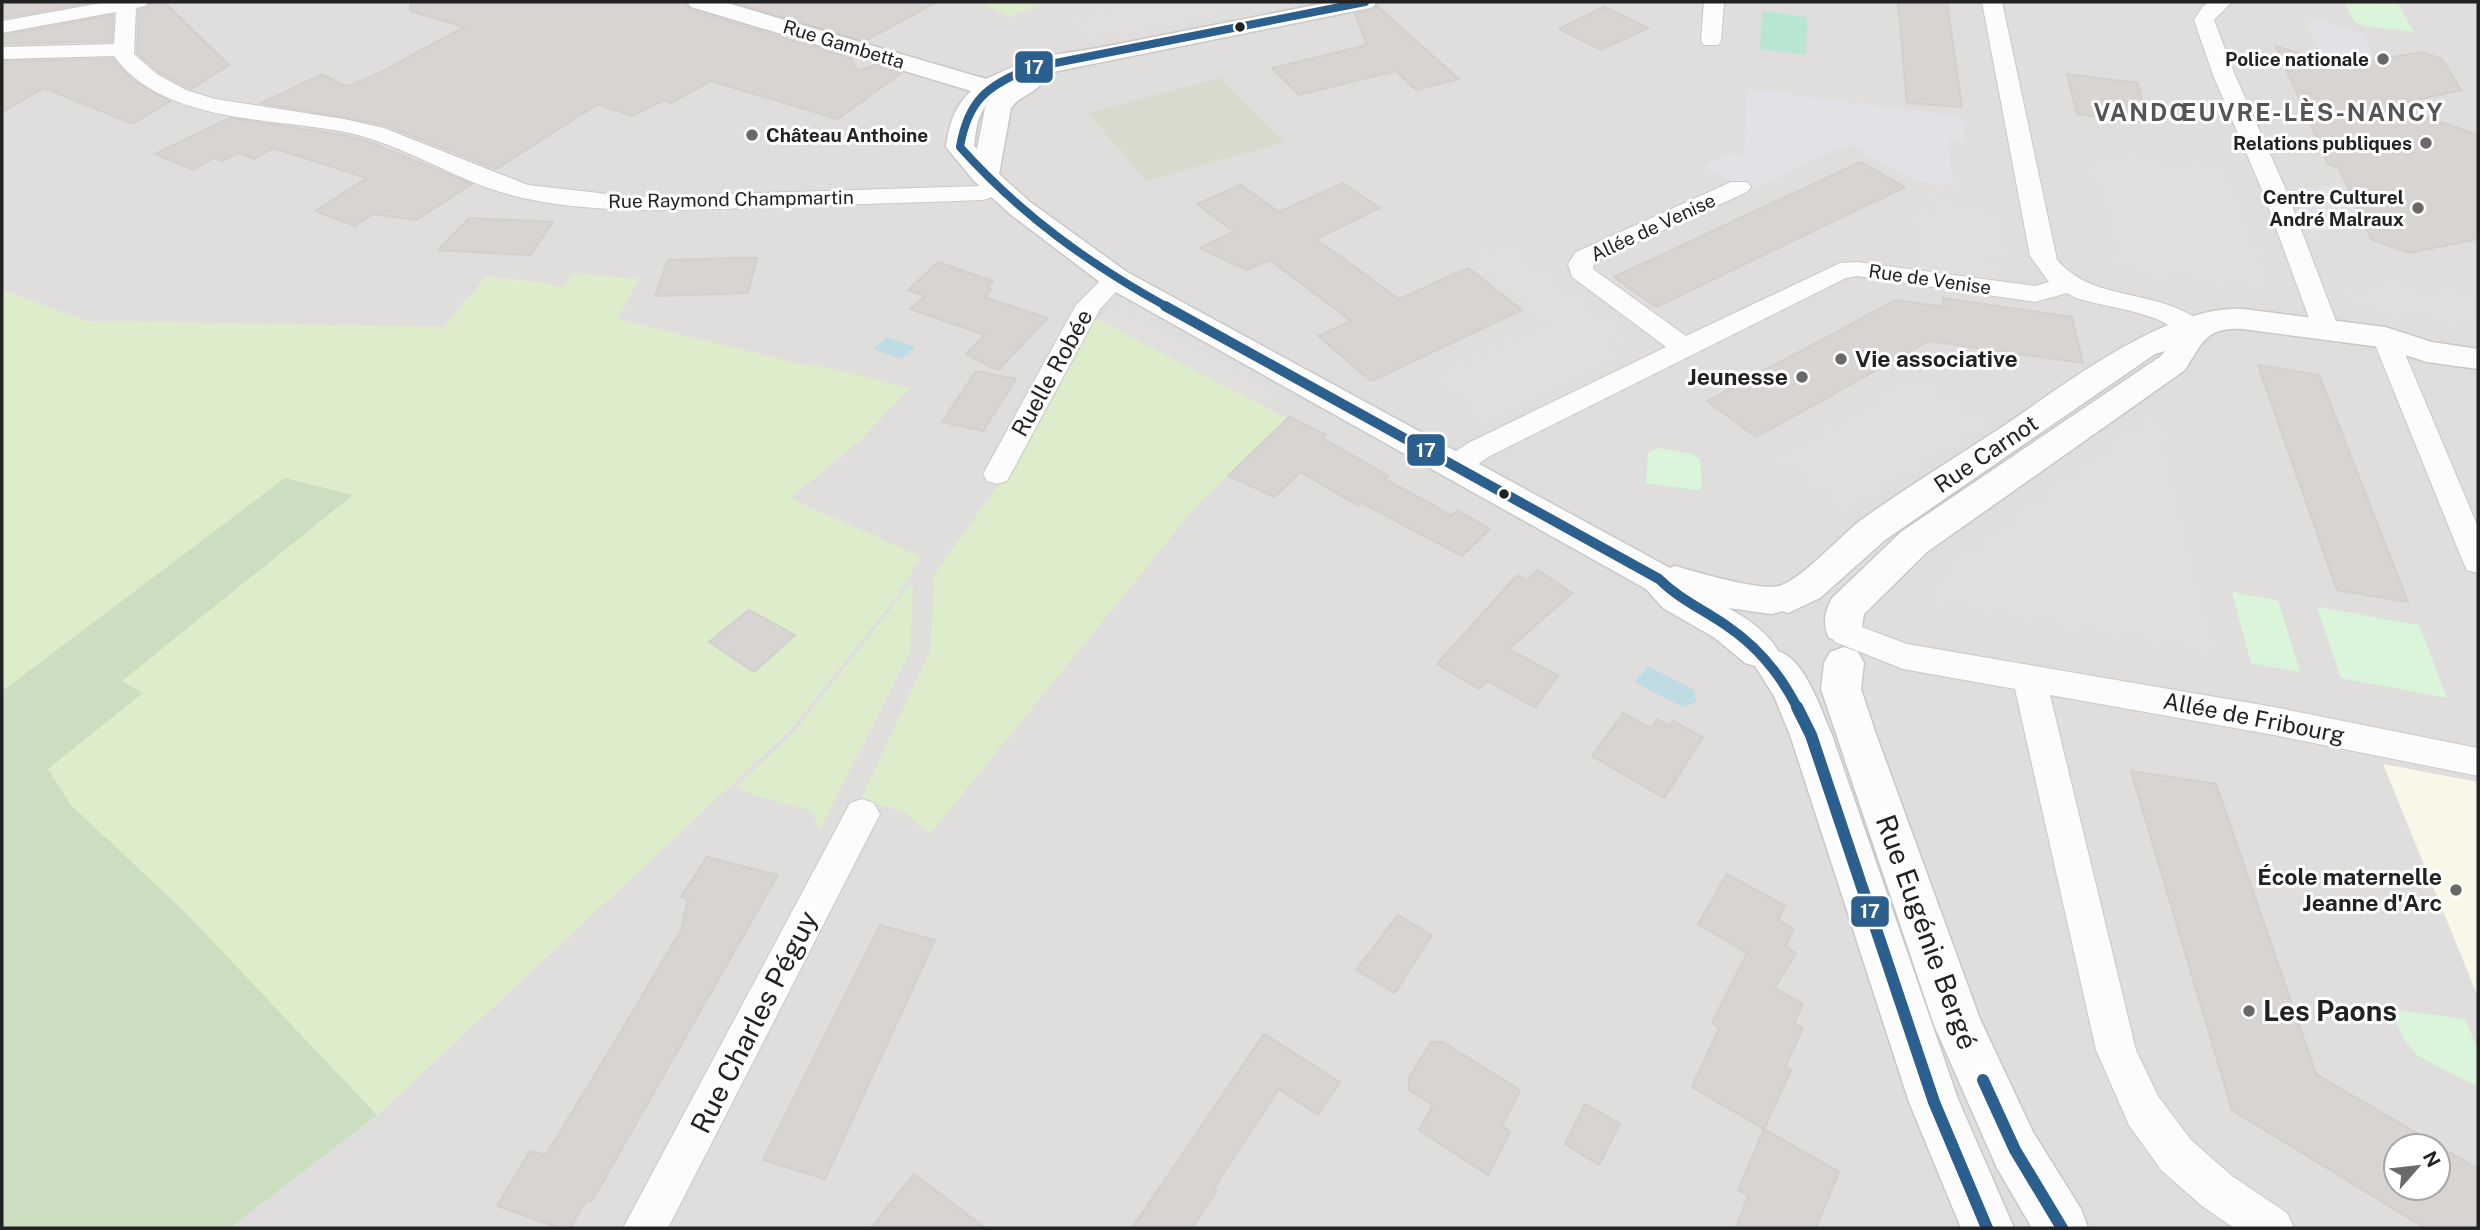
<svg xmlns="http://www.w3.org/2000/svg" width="2480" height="1230" font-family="'Public Sans',sans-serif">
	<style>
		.residential { fill: #dfdedc; fill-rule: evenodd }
		.education { fill: #f8f7e8 }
		.construction { fill: #d9d9cd }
		.grass { fill: #ddeccb }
		.forest { fill: #cbdec1 }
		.park { fill: #daf5da }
		.pitch { fill: #b7e6d2 }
		.parking { fill: #e0dfde }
		.plaza { fill: #e2e1e5 }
		.water { fill: #bfdbe3 }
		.building { fill: #d7d4d2; stroke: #d3d0cc; stroke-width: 2; fill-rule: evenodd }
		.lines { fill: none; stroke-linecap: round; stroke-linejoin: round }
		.minor-casing { stroke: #c9c8c7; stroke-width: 2 }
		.tertiary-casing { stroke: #c9c8c7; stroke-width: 3 }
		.minor { fill: #fdfcfc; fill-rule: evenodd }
		.tertiary { fill: #fdfcfc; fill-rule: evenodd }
		.bus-1-far2-casing { stroke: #fff; stroke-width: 11 }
		.bus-1-far1-casing { stroke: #fff; stroke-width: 15 }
		.bus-1-casing { stroke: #fff; stroke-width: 18 }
		.bus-1-far2 { stroke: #2b5f8d; stroke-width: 8 }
		.bus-1-far1 { stroke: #2b5f8d; stroke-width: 10 }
		.bus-1 { stroke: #2b5f8d; stroke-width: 12 }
		.bus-dot { fill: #222; stroke: #fff; stroke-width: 2.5 }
		.poi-dot { fill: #6a6968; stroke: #fff; stroke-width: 2.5 }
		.labels { text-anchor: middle; stroke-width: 6; stroke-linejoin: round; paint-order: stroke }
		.far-street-label { font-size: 19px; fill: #222; stroke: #fff }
		.far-poi-label { font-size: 19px; font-weight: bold; fill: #222; stroke: #fff; text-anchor: end }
		.poi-label { font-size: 23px; font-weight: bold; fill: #222; stroke: #fff; text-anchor: end }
		.street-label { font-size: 23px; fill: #222; stroke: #fff }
		.far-district-label { font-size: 24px; font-weight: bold; letter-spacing: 2px; fill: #555; stroke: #fff }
		.near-street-label { font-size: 28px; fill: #222; stroke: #fff }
		.near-poi-label { font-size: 28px; font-weight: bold; fill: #222; stroke: #fff; text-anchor: start }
		.line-badge { stroke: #fff; stroke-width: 2.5 }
		.badge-label { font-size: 19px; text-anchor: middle; font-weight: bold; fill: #fff }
	</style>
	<rect width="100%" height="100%" fill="#f0eeeb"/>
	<path class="residential" d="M 2,2 L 2478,2 L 2478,1228 L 230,1228 L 377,1115 L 790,730 L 899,593 L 790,498 L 858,442 L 910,388 L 811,367 L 617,319 L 638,279 L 572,273 L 563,288 L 551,286 L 552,284 L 486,277 L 443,327 L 86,321 L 2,290 ZM 2396,1146 L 2438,1146 L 2438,1188 L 2396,1188 Z"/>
	<polygon class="education" points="2383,764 2478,782 2478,997"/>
	<polygon class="construction" points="1220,78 1284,142 1146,181 1088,113"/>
	<g class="grass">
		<polygon points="981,2 1047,2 1008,17"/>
		<polygon points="572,273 639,279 617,319 811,367 814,364 910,388 858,442 790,498 921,557 899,593 790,730 377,1115 185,912 71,805 48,769 142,694 121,681 353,495 284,479 2,691 2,290 86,321 443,327 486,277 553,284 552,286 563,288"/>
		<polygon points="1090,315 1287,418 1197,505 930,834 902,810 860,801 931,649 934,575 1005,475"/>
		<polygon points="913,581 910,652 819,831 812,811 756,796 736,787 793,733"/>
	</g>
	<polygon class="forest" points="285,478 353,495 122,681 143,693 48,769 71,805 185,912 377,1115 230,1228 2,1228 2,691"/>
	<g class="park">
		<polygon points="2344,2 2398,4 2414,32 2363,26 2355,22"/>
		<polygon points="1657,448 1692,454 1700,459 1702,488 1696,490 1646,483 1648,453"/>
		<polygon points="2232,592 2278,600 2300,672 2251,663"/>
		<polygon points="2317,607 2419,625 2447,698 2341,678"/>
		<polygon points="2390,1009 2465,1019 2478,1050 2478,1087 2418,1056 2404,1039"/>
	</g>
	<polygon class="pitch" points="1763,11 1807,17 1806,55 1760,49"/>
	<g class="parking">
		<polygon points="1133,2 1208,2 1218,16 1085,41 1073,24"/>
		<polygon points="2090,153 2226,170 2271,289 2121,268"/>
		<polygon points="1932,198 2001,214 2009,260 1987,257 1989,268 1996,269 1997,281 1917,269 1912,213 1934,216"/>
		<polygon points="1503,246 1623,335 1607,344 1622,355 1489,421 1437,377 1553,322 1471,260"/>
		<polygon points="2367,283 2478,299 2478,325 2354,307 2349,293 2370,294"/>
		<polygon points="1115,306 1274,390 1258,403 1098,319"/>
		<polygon points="1916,380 1984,425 1847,507 1780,458"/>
		<polygon points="2156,416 2217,652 1932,600 1938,579"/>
	</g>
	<g class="plaza">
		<polygon points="2303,17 2316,18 2365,34 2375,60 2363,62 2340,54 2323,56"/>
		<polygon points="1747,89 1962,117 1966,142 1948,140 1953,186 1915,181 1849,144 1746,191 1704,165 1732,153 1744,155"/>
		<polygon points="2345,183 2364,223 2311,233 2293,191"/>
	</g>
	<g class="water">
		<polygon points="887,337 915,347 902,359 873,349"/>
		<polygon points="1648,666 1694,690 1696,702 1682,707 1635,682"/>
	</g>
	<g class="building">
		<polygon points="2,2 94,2 2,18"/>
		<polygon points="151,2 164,2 229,65 191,89 159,72 137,53 139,10 147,8"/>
		<polygon points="411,2 684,2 690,10 851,58 857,71 875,65 901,73 838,119 711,81 671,103 664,100 632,116 598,104 496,169 385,125 261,103 322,74 347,87 379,73 465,27 410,11"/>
		<polygon points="732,2 936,2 865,41"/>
		<polygon points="1898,2 1947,2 1962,107 1907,103"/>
		<polygon points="1377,6 1459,79 1416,90 1396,71 1299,95 1272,68 1367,45 1355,14 1374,10"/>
		<polygon points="1604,7 1648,28 1601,50 1559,29"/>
		<polygon points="113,15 112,41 2,44 2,35"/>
		<polygon points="2276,46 2312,58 2340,54 2363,62 2422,52 2442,59 2461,90 2392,105 2478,135 2478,239 2409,253 2371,239 2339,168 2328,164"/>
		<polygon points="113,59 133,80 170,101 133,124 44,88 2,112 2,61"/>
		<polygon points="2067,74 2137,83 2149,123 2077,114"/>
		<polygon points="230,118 344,135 367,141 472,184 416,220 373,214 355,226 315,211 367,178 273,148 254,159 237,153 222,161 214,158 193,170 155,154"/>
		<polygon points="1860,162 1905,187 1656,307 1614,277"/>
		<polygon points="1343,183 1380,208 1316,239 1399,299 1468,268 1522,310 1371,381 1318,336 1351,321 1270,260 1247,270 1200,248 1234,232 1197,204 1241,185 1279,212"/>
		<polygon points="469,218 553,222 530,255 438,250"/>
		<polygon points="738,258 757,258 748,293 655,296 668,260"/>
		<polygon points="938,262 993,281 987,288 991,290 984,297 1048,318 998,370 966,354 985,335 910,309 925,296 908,290"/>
		<polygon points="1943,298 2072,317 2083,363 1929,341 1756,437 1707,401 1896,300 1944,307"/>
		<polygon points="2258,365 2319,375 2408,602 2337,590"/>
		<polygon points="976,371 1016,379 983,431 942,422"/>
		<polygon points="1289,417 1326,435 1323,438 1388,476 1385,479 1418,497 1452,516 1457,510 1490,529 1462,556 1362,503 1359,506 1300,472 1275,497 1228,476"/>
		<polygon points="1538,570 1572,593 1509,649 1558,676 1535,707 1487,681 1479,689 1437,664 1517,575 1526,581"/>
		<polygon points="749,610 795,635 754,672 709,642"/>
		<polygon points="1623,713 1651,728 1657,719 1670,726 1673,721 1703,737 1664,798 1592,756"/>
		<path d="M 2131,771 L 2216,784 L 2316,1074 L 2478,1169 L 2478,1228 L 2425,1228 L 2232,1110 ZM 2396,1146 L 2438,1146 L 2438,1188 L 2396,1188 Z"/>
		<polygon points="707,857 778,875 592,1201 586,1200 570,1228 560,1228 497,1206 530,1151 546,1155 620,1033 681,930 688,899 681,897"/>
		<polygon points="1727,874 1785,906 1778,920 1794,929 1785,946 1796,953 1775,988 1803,1004 1794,1023 1803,1028 1785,1067 1791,1070 1764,1129 1692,1087 1719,1028 1712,1023 1747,953 1698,924"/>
		<polygon points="1398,915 1432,935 1395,993 1356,970"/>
		<polygon points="880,925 935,940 825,1179 763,1160"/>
		<polygon points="1264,1034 1340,1082 1318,1115 1279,1089 1214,1188 1217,1191 1192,1228 1132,1228"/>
		<polygon points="1431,1042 1443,1042 1520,1090 1502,1126 1510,1132 1488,1175 1419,1130 1433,1105 1409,1090 1409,1078"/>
		<polygon points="1585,1104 1620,1124 1599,1165 1565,1144"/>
		<polygon points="1764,1129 1839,1172 1816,1228 1736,1228 1748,1196 1738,1190"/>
		<polygon points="914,1174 985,1228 871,1228"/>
	</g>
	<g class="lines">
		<defs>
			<g id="minor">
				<path d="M 107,2 L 148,2 L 145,6 L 136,8 L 134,54 L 157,74 L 186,90 L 215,99 L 344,119 L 384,128 L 528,185 L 634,197 L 980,186 L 997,181 L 1005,183 L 1009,188 L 1005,193 L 983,200 C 904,203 824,205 745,208 C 671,210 596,214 523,198 C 461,185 408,145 345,132 C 273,118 162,123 114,56 L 2,59 L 2,47 L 114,44 L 116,12 L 2,33 L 2,21 Z"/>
				<polygon points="1704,2 1724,2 1721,41 1718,45 1704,45 1701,41"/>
				<path d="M 1982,2 L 2002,2 L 2057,260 C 2086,293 2126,291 2165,304 C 2179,308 2192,316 2205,322 L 2209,328 L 2205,334 C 2184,339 2167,321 2148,316 C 2124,308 2100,305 2076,298 L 2067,293 L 2035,302 L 1857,276 L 1846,278 L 1488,457 C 1474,467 1463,478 1445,473 L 1441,466 L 1445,459 L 1468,443 L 1666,347 L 1572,277 L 1568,264 L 1576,252 L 1731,182 L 1747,182 L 1751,187 L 1747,192 L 1594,262 L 1593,269 L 1686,336 L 1840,263 L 1857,262 L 2035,286 L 2049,282 L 2030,256 Z"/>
				<polygon points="2209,2 2232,2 2214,20 2235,75 2286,190 2339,329 2335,335 2326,337 2317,335 2313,329 2262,190 2213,75 2194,20 2203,6"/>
				<polygon points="1116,271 1125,274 1128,279 1100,309 1007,481 997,484 987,481 983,474 1076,305 1107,274"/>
				<polygon points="2385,329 2394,331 2398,337 2478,527 2478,573 2467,570 2463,562 2372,337 2376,331"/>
				<polygon points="1846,621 1907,644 2274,707 2478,748 2478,776 2274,735 2050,695 2136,1050 2158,1096 2191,1140 2232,1176 2287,1213 2294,1228 2234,1228 2202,1206 2161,1170 2129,1125 2096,1050 2015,689 1903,669 1835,642 1830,633 1835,624"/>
				<polygon points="862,799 874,803 880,814 668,1228 623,1228 850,803"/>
			</g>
			<g id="tertiary">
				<path d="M 687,2 L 724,2 L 986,79 L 1021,63 L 1053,55 L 1098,48 L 1330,2 L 1377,2 L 1373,7 L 1365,9 L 1033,76 L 1038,78 L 1042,83 C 1034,94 1019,96 1011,108 L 999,174 L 1030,202 L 1127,272 L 1670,568 L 1675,566 C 1697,572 1759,591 1779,586 C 1800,581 1841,535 1861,520 C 1906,488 1953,459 1999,429 C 2062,387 2165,305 2243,309 L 2385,327 L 2432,342 L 2478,349 L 2478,369 L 2427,362 L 2380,347 L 2243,329 C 2206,327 2203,342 2185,370 L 1927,552 L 1864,614 L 1862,627 L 1857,638 L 1843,642 L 1829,638 C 1822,623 1825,612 1832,598 L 1901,532 L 2161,356 L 2165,351 L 2155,354 L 1885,540 L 1820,598 L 1788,613 L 1782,611 L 1772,614 L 1728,608 C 1746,618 1768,632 1778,651 C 1805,659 1821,710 1832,735 L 1958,1099 L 2014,1228 L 1961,1228 L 1909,1102 L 1790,735 L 1774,696 L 1755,666 L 1745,663 L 1715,638 L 1663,608 L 1646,589 L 1105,286 L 1010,214 L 975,182 L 946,147 C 949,125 954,107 971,91 L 691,7 ZM 988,103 L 985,108 L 977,149 L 974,146 C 976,130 977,115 988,103 Z"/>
				<polygon points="1844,647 1858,652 1864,663 1861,689 1876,734 1980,1019 2033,1132 2081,1209 2088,1228 2032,1228 1997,1168 1934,1025 1821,689 1824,663 1830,652"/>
			</g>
		</defs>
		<use href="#minor" class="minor-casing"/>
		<use href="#tertiary" class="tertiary-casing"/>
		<use href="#minor" class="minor"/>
		<use href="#tertiary" class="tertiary"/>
		<defs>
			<path id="bus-1-far2" d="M 1169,308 C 1089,264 1021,215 960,147 C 968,100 987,86 1030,68 L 1365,2"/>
			<path id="bus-1-far1" d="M 1165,306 L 1659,579 C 1679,599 1704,610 1727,626 C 1758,647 1781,675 1798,709"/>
			<g id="bus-1">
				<polyline points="1797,707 1811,735 1934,1102 1987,1228"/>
				<polyline points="1983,1080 2015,1150 2062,1228"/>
			</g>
		</defs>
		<use href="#bus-1-far2" class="bus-1-far2-casing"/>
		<use href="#bus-1-far1" class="bus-1-far1-casing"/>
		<use href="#bus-1" class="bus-1-casing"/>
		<use href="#bus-1-far2" class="bus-1-far2"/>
		<use href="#bus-1-far1" class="bus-1-far1"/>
		<use href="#bus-1" class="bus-1"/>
	</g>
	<g class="bus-dot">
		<circle cx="1240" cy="27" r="6"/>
		<circle cx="1504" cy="494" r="6"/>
	</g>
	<g class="poi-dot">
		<circle cx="2383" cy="59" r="7"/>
		<circle cx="752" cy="135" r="7"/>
		<circle cx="2426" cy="143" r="7"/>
		<circle cx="2418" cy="208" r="7"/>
		<circle cx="1841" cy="359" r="7"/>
		<circle cx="1802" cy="377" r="7"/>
		<circle cx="2456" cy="890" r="7"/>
		<circle cx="2249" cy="1011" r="7"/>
	</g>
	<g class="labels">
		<g class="far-street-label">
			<text transform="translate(844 44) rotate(17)" y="7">Rue Gambetta</text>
			<text transform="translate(731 199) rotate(-1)" y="7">Rue Raymond Champmartin</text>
			<text transform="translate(1653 227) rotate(-25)" y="7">Allée de Venise</text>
			<text transform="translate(1930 279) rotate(8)" y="7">Rue de Venise</text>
		</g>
		<g class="far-poi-label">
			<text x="2369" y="66">Police nationale</text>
			<text x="766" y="142" text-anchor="start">Château Anthoine</text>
			<text x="2412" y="150">Relations publiques</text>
			<text x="2404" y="204">Centre Culturel<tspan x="2404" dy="22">André Malraux</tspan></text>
		</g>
		<g class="poi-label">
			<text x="1855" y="367" text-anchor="start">Vie associative</text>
			<text x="1788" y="385">Jeunesse</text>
			<text x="2442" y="885">École maternelle<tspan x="2442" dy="26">Jeanne d'Arc</tspan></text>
		</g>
		<g class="street-label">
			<text transform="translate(1052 373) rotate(-61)" y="8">Ruelle Robée</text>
			<text transform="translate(1986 454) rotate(-34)" y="8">Rue Carnot</text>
			<text transform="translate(2254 718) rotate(11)" y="8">Allée de Fribourg</text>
		</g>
		<g class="far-district-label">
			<text x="2269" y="121">VANDŒUVRE-LÈS-NANCY</text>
		</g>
		<g class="near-street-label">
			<text transform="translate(1927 932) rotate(70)" y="10">Rue Eugénie Bergé</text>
			<text transform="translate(754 1022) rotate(-63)" y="10">Rue Charles Péguy</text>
		</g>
		<g class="near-poi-label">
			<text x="2263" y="1021">Les Paons</text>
		</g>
	</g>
	<g class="line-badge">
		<rect x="1014" y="50" width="40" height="34" rx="7" fill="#2b5f8d"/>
		<rect x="1406" y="433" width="40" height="34" rx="7" fill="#2b5f8d"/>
		<rect x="1850" y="895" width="40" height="33" rx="7" fill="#2b5f8d"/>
	</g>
	<g class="badge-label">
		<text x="1034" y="74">17</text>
		<text x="1426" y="457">17</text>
		<text x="1870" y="918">17</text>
	</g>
	<rect width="2480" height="1230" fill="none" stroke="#222222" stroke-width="7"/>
	<g transform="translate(2417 1167) rotate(62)"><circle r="33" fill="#ffffff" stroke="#a7a7a7" stroke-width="2"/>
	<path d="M0-5L12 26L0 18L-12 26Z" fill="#6a6968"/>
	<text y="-10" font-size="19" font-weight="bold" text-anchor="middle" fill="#222222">N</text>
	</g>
</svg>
